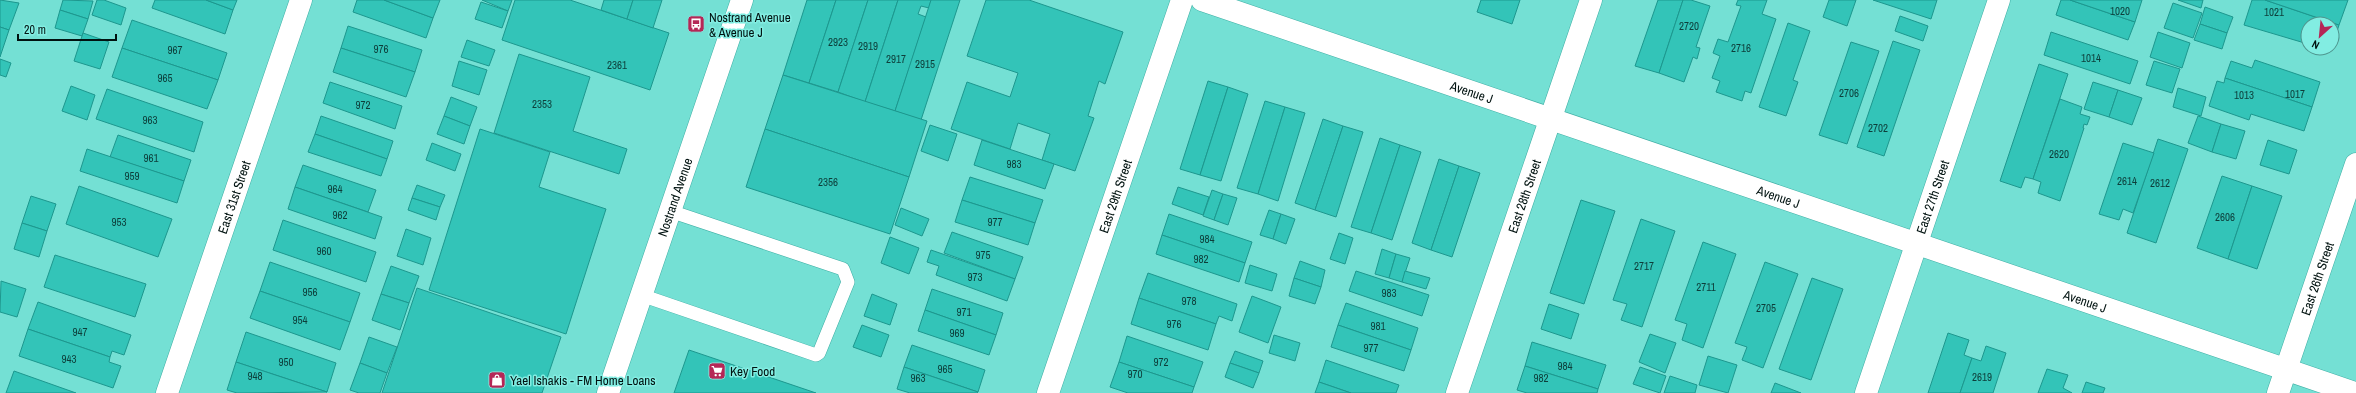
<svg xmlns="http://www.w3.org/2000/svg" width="2356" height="393" font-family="'Archivo Narrow',sans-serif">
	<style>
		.building { fill: #33c4b8; stroke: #1d978e }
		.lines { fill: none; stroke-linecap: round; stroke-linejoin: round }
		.lane-casing { stroke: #3eaea4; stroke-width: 14 }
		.street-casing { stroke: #3eaea4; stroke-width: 23 }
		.secondary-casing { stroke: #3eaea4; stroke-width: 23 }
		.lane { stroke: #fff; stroke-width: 13 }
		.street { stroke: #fff; stroke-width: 22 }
		.secondary { stroke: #fff; stroke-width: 22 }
		.labels { text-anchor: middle; stroke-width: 3; stroke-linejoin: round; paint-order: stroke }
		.number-label { font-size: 11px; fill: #0d3e3a }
		.poi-label { font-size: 13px; fill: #001210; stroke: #82ede2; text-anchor: start }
		.street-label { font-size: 13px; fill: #001210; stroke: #82ede2 }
	</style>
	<rect width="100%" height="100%" fill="#74e0d4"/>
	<g class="building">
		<polygon points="0,0 19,3 9,30 0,27"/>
		<polygon points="63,0 93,1 88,19 60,10"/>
		<polygon points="97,0 104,0 126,8 121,25 92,15"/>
		<polygon points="155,0 206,0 233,10 225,34 152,8"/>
		<polygon points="206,0 237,0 233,10"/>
		<polygon points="357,0 384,0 433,18 426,38 353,12"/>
		<polygon points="384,0 440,0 433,18"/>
		<polygon points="482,0 512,0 508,11"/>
		<polygon points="515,0 570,0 669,33 650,90 502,40"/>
		<polygon points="604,0 633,0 627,19 601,10"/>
		<polygon points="633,0 662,0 653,28 627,19"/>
		<polygon points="807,0 836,0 809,83 783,75"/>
		<polygon points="836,0 868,0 838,92 809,83"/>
		<polygon points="868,0 898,0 865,102 838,92"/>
		<polygon points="898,0 931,0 929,8 921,6 918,14 926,17 895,111 865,102"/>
		<polygon points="931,0 960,0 921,120 895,111"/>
		<polygon points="986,0 1029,0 1123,32 1105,84 1099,81 1088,116 1094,118 1075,171 1042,160 1050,134 1018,123 1010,149 951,129 967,82 1010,97 1018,73 967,56"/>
		<polygon points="1481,0 1520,0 1512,24 1477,12"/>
		<polygon points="1658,0 1683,0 1659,73 1635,66"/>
		<polygon points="1683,0 1691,0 1710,6 1696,47 1700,48 1697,59 1693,57 1684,82 1659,73"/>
		<polygon points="1738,0 1767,0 1762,14 1776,19 1751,93 1745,91 1742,101 1716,92 1720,81 1712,78 1720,56 1713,53 1718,39 1728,42 1741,6 1736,5"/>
		<polygon points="1829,0 1856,0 1847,26 1823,17"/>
		<polygon points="1873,0 1937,0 1931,19"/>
		<polygon points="2061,0 2070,0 2135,22 2128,40 2056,15"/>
		<polygon points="2070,0 2142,0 2135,22"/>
		<polygon points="2178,0 2203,0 2201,8"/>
		<polygon points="2252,0 2265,0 2339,25 2332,47 2332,24 2308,24 2308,44 2244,25"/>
		<polygon points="2265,0 2348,0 2339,25"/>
		<polygon points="481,2 508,11 502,28 475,19"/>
		<polygon points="2173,3 2202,13 2193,38 2164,28"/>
		<polygon points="2205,7 2233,17 2227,33 2200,24"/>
		<polygon points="60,10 88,19 82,36 55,28"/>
		<polygon points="1900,16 1928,26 1923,41 1895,31"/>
		<polygon points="132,20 227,53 218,80 122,48"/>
		<polygon points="1788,23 1810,31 1793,80 1798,82 1786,116 1759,107"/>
		<polygon points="2200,24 2227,33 2222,49 2194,40"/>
		<polygon points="348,26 422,50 415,72 341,48"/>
		<polygon points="0,27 9,30 0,57"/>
		<polygon points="2051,32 2138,61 2130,84 2044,55"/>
		<polygon points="2158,32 2190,43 2182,68 2150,57"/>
		<polygon points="83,33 109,42 100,69 74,61"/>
		<polygon points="467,40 495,50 489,66 461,57"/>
		<polygon points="1893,41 1920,50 1884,156 1857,147"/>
		<polygon points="1851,42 1879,51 1847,144 1819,135"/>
		<polygon points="122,48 218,80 207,109 112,77"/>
		<polygon points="341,48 415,72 406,97 333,72"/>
		<polygon points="2321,48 2332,48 2331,51"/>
		<polygon points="519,54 590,77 573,131 627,149 619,174 494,133"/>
		<polygon points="0,59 11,63 6,77 0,75"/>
		<polygon points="2255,60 2320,82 2312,107 2225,78 2231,61 2252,68"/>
		<polygon points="459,61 487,70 479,95 452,86"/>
		<polygon points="2154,61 2180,69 2172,93 2146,85"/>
		<polygon points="2039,64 2068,74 2033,179 2025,177 2021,188 2000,181"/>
		<polygon points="783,75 927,121 909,177 765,129"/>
		<polygon points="2225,78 2312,107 2304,131 2251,114 2249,120 2209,106 2217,81 2224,83"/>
		<polygon points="1208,81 1228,87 1200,175 1180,169"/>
		<polygon points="330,82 402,106 395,129 323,103"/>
		<polygon points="2093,82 2118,90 2109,117 2084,109"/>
		<polygon points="71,86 95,95 87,120 62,111"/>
		<polygon points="1228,87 1248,94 1221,181 1200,175"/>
		<polygon points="2178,88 2206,97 2201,116 2173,107"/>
		<polygon points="107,89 203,122 194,152 96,119"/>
		<polygon points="2118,90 2142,98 2132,125 2109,117"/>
		<polygon points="451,97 477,107 470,126 444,116"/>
		<polygon points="2060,99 2082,107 2080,114 2090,117 2087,125 2084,124 2083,128 2084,128 2060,201 2038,193 2041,182 2033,179"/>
		<polygon points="1265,101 1285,107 1258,194 1237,188"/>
		<polygon points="1285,107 1305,113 1278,201 1258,194"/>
		<polygon points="321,116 393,141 387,159 315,134"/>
		<polygon points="444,116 470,126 464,144 437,134"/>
		<polygon points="2198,116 2221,124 2212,152 2188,143"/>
		<polygon points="1323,119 1343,126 1315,210 1295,203"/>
		<polygon points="2221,124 2245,131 2236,159 2212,152"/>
		<polygon points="930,125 957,134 948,161 921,151"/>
		<polygon points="1343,126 1363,132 1336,217 1315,210"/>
		<polygon points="480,129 550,152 539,187 606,209 566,334 429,290"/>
		<polygon points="765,129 909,177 890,234 746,187"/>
		<polygon points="315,134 387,159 381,176 308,152"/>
		<polygon points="118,135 191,160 184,181 110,157"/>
		<polygon points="1380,138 1400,145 1371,233 1351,227"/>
		<polygon points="2158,139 2188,149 2156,243 2127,233"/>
		<polygon points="982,140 1054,164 1045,189 974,165"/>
		<polygon points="2268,140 2297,150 2289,174 2260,165"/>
		<polygon points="432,143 461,154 455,171 426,160"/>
		<polygon points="2123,143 2154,153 2133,213 2123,209 2119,220 2099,214"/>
		<polygon points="1400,145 1421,152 1392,240 1371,233"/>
		<polygon points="87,149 184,181 177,203 80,171"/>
		<polygon points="1439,159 1459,166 1431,250 1412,243"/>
		<polygon points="303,165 376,190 368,212 295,187"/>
		<polygon points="1459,166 1480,173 1452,257 1431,250"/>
		<polygon points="2222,176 2252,186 2228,259 2197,248"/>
		<polygon points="970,177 1043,200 1035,223 962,200"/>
		<polygon points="417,185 445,195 440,207 412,198"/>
		<polygon points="79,186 172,219 158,257 66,224"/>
		<polygon points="2252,186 2282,196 2257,269 2228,259"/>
		<polygon points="295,187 382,217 375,239 288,209"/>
		<polygon points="1178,187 1209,197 1203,215 1172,204"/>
		<polygon points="1212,190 1223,194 1214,220 1203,216"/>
		<polygon points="1223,194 1237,198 1228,225 1214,220"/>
		<polygon points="31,196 56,204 47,231 22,223"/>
		<polygon points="412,198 440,207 436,220 408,210"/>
		<polygon points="962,200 1035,223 1028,245 955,222"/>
		<polygon points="1581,200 1615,211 1584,304 1550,293"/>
		<polygon points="901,208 929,219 922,236 895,225"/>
		<polygon points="1269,210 1281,214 1273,239 1260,235"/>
		<polygon points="1169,214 1252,242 1245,263 1162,235"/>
		<polygon points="1281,214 1295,219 1286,244 1273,239"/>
		<polygon points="1641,219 1675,231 1642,327 1621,320 1627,304 1613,300"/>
		<polygon points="283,220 376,252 366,282 273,250"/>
		<polygon points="22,223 47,231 39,257 14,249"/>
		<polygon points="406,229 431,238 423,265 397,256"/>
		<polygon points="952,232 1023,257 1015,279 944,253"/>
		<polygon points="1339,233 1353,238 1345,264 1330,259"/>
		<polygon points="1162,235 1245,263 1239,282 1156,254"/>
		<polygon points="890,237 919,248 909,274 881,263"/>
		<polygon points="1703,242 1736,254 1703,348 1682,340 1687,324 1675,320"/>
		<polygon points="1382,249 1396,254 1389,278 1375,274"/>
		<polygon points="931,250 1015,279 1007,301 936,275 939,266 927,262"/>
		<polygon points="1396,254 1410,258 1402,282 1389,278"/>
		<polygon points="55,255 146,284 135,317 44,287"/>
		<polygon points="1300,261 1325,270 1321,287 1294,278"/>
		<polygon points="270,262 360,293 350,322 260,291"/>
		<polygon points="1765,262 1798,274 1763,368 1742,360 1747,347 1735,343"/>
		<polygon points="1250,265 1277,274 1272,291 1245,283"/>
		<polygon points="391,266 419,276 409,303 381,294"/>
		<polygon points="1356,271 1429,295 1422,316 1349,291"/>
		<polygon points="1405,271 1430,278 1426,289 1402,282"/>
		<polygon points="1148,273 1237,304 1232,321 1219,316 1216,324 1139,298"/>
		<polygon points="1294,278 1321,287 1315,304 1289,296"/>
		<polygon points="1812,278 1843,289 1811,380 1779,369"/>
		<polygon points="1,281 26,289 17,317 0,312"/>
		<polygon points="417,288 561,337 542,393 382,393"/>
		<polygon points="932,289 1003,313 996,335 925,310"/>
		<polygon points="260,291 350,322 340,350 250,318"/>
		<polygon points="381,294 409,303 400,330 372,320"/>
		<polygon points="872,294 897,304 890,325 864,316"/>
		<polygon points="1252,296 1281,307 1268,343 1239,332"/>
		<polygon points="1139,298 1216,324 1208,350 1131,324"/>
		<polygon points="38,302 131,335 124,355 112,351 110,357 28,329"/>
		<polygon points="1346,303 1418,328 1411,350 1338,325"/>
		<polygon points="1549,304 1579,314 1571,339 1541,329"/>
		<polygon points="925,310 996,335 989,355 918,331"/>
		<polygon points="862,325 889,335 881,357 853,347"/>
		<polygon points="1338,325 1411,350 1404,371 1331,347"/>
		<polygon points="28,329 110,357 109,362 121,366 113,388 19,356"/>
		<polygon points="246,332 336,363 327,392 236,362"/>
		<polygon points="1948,333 1969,340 1964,355 1972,358 1960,393 1928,393"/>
		<polygon points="1650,334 1676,343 1665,373 1639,362"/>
		<polygon points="1274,335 1300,343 1295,361 1269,353"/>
		<polygon points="1127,336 1203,362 1194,387 1119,362"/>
		<polygon points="369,337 397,347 387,373 360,363"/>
		<polygon points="1532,342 1606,365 1598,389 1525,366"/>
		<polygon points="912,345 985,370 978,392 904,367"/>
		<polygon points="1986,346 2006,353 1993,393 1960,393 1972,358 1981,361"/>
		<polygon points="689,350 816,393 674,393"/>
		<polygon points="1235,351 1263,361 1259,373 1230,363"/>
		<polygon points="1708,356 1737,365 1728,393 1699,385"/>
		<polygon points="1326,360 1399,385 1396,393 1351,393 1319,382"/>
		<polygon points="236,362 327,392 237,393 227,390"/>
		<polygon points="1119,362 1194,387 1192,393 1128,393 1110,387"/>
		<polygon points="360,363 387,373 380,393 359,393 350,390"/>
		<polygon points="1230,363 1259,373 1253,388 1225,377"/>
		<polygon points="1525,366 1598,389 1597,393 1527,393 1517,390"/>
		<polygon points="904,367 978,392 977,393 910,393 897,389"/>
		<polygon points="1640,367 1666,376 1660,393 1633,384"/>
		<polygon points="2047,369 2068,375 2063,388 2072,393 2038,393"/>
		<polygon points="14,371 76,393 6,393"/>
		<polygon points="1670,376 1697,385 1695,393 1664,393"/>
		<polygon points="1319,382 1351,393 1315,393"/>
		<polygon points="2086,382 2105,388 2103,393 2082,393"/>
		<polygon points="1775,383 1801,393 1771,393"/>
	</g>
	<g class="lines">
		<defs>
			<polyline id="lane" points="641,295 816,355 819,353 848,282 843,269 670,211"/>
			<g id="street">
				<path id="s1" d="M 1202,0 L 2355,393"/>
				<path id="s2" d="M 167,393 L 301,0"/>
				<path id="s3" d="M 1048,393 L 1182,0"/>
				<path id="s4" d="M 1457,393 L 1591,0"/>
				<path id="s5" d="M 1866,393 L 1999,0"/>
				<path id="s6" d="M 2278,393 L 2356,164"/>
			</g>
			<g id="secondary">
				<path id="s7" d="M 608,393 L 742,0"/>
			</g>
		</defs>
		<use href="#lane" class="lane-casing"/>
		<use href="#street" class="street-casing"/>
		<use href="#secondary" class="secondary-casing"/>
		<use href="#lane" class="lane"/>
		<use href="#street" class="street"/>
		<use href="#secondary" class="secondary"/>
	</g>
	<defs>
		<symbol id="bus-square" viewBox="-11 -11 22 22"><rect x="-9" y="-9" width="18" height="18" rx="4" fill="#b52656" stroke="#82ede2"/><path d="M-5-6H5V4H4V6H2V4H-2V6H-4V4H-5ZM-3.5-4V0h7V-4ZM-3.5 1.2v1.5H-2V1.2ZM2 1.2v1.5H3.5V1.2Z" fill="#fff"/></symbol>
		<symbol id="supermarket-square" viewBox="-11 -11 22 22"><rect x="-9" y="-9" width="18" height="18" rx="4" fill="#b52656" stroke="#82ede2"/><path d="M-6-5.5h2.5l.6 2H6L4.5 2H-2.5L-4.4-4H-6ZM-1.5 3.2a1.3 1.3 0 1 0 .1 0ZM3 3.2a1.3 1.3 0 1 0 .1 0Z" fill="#fff"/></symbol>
		<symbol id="shop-square" viewBox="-11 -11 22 22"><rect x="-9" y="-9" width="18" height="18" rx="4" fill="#b52656" stroke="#82ede2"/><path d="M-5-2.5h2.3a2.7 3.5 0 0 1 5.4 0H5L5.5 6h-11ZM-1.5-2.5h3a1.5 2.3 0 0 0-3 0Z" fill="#fff"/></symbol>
	</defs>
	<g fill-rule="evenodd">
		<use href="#bus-square" x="686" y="14" width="20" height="20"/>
		<use href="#supermarket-square" x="707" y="361" width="20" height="20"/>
		<use href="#shop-square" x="487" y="370" width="20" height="20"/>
	</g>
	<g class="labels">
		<g class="number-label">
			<text x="2120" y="15">1020</text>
			<text x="2274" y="16">1021</text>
			<text x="1689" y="30">2720</text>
			<text x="838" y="46">2923</text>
			<text x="868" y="50">2919</text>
			<text x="1741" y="52">2716</text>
			<text x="381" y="53">976</text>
			<text x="175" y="54">967</text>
			<text x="2091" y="62">1014</text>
			<text x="896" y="63">2917</text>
			<text x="925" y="68">2915</text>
			<text x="617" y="69">2361</text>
			<text x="165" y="82">965</text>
			<text x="1849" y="97">2706</text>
			<text x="2295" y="98">1017</text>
			<text x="2244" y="99">1013</text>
			<text x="542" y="108">2353</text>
			<text x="363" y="109">972</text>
			<text x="150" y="124">963</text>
			<text x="1878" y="132">2702</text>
			<text x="2059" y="158">2620</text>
			<text x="151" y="162">961</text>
			<text x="1014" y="168">983</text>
			<text x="132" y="180">959</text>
			<text x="2127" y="185">2614</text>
			<text x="828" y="186">2356</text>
			<text x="2160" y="187">2612</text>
			<text x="335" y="193">964</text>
			<text x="340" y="219">962</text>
			<text x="2225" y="221">2606</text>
			<text x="119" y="226">953</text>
			<text x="995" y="226">977</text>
			<text x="1207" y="243">984</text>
			<text x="324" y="255">960</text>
			<text x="983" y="259">975</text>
			<text x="1201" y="263">982</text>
			<text x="1644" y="270">2717</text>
			<text x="975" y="281">973</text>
			<text x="1706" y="291">2711</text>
			<text x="310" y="296">956</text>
			<text x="1389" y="297">983</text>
			<text x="1189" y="305">978</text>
			<text x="1766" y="312">2705</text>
			<text x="964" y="316">971</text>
			<text x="300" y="324">954</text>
			<text x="1174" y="328">976</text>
			<text x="1378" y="330">981</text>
			<text x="80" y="336">947</text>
			<text x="957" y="337">969</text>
			<text x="1371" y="352">977</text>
			<text x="69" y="363">943</text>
			<text x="286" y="366">950</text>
			<text x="1161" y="366">972</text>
			<text x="1565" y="370">984</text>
			<text x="945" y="373">965</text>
			<text x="1135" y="378">970</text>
			<text x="255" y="380">948</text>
			<text x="1982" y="381">2619</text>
			<text x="918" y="382">963</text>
			<text x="1541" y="382">982</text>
		</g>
		<g class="poi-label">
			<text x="709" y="22">Nostrand Avenue<tspan x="709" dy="15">&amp; Avenue J</tspan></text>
			<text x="730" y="376">Key Food</text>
			<text x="510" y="385">Yael Ishakis - FM Home Loans</text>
		</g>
		<g class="street-label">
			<text dy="5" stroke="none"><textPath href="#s1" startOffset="285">Avenue J</textPath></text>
			<text dy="5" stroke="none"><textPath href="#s2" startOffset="207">East 31st Street</textPath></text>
			<text dy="5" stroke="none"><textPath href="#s1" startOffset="609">Avenue J</textPath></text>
			<text dy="5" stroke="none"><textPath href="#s5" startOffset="207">East 27th Street</textPath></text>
			<text dy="5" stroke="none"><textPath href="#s7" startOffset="207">Nostrand Avenue</textPath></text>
			<text dy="5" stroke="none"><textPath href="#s3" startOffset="208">East 29th Street</textPath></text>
			<text dy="5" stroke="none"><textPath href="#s4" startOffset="208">East 28th Street</textPath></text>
			<text dy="5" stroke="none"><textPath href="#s6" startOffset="121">East 26th Street</textPath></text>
			<text dy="5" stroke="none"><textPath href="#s1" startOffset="933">Avenue J</textPath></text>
		</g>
	</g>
	<g transform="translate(2320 36) rotate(207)"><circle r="19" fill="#82ede2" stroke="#4e958e"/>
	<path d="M0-3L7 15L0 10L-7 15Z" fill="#b52656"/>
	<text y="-6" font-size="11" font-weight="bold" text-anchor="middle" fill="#001210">N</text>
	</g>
	<path d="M18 34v6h98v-6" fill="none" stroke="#001210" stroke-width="2"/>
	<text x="24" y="34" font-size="12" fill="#001210" stroke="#82ede2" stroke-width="3" paint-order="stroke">20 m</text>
</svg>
